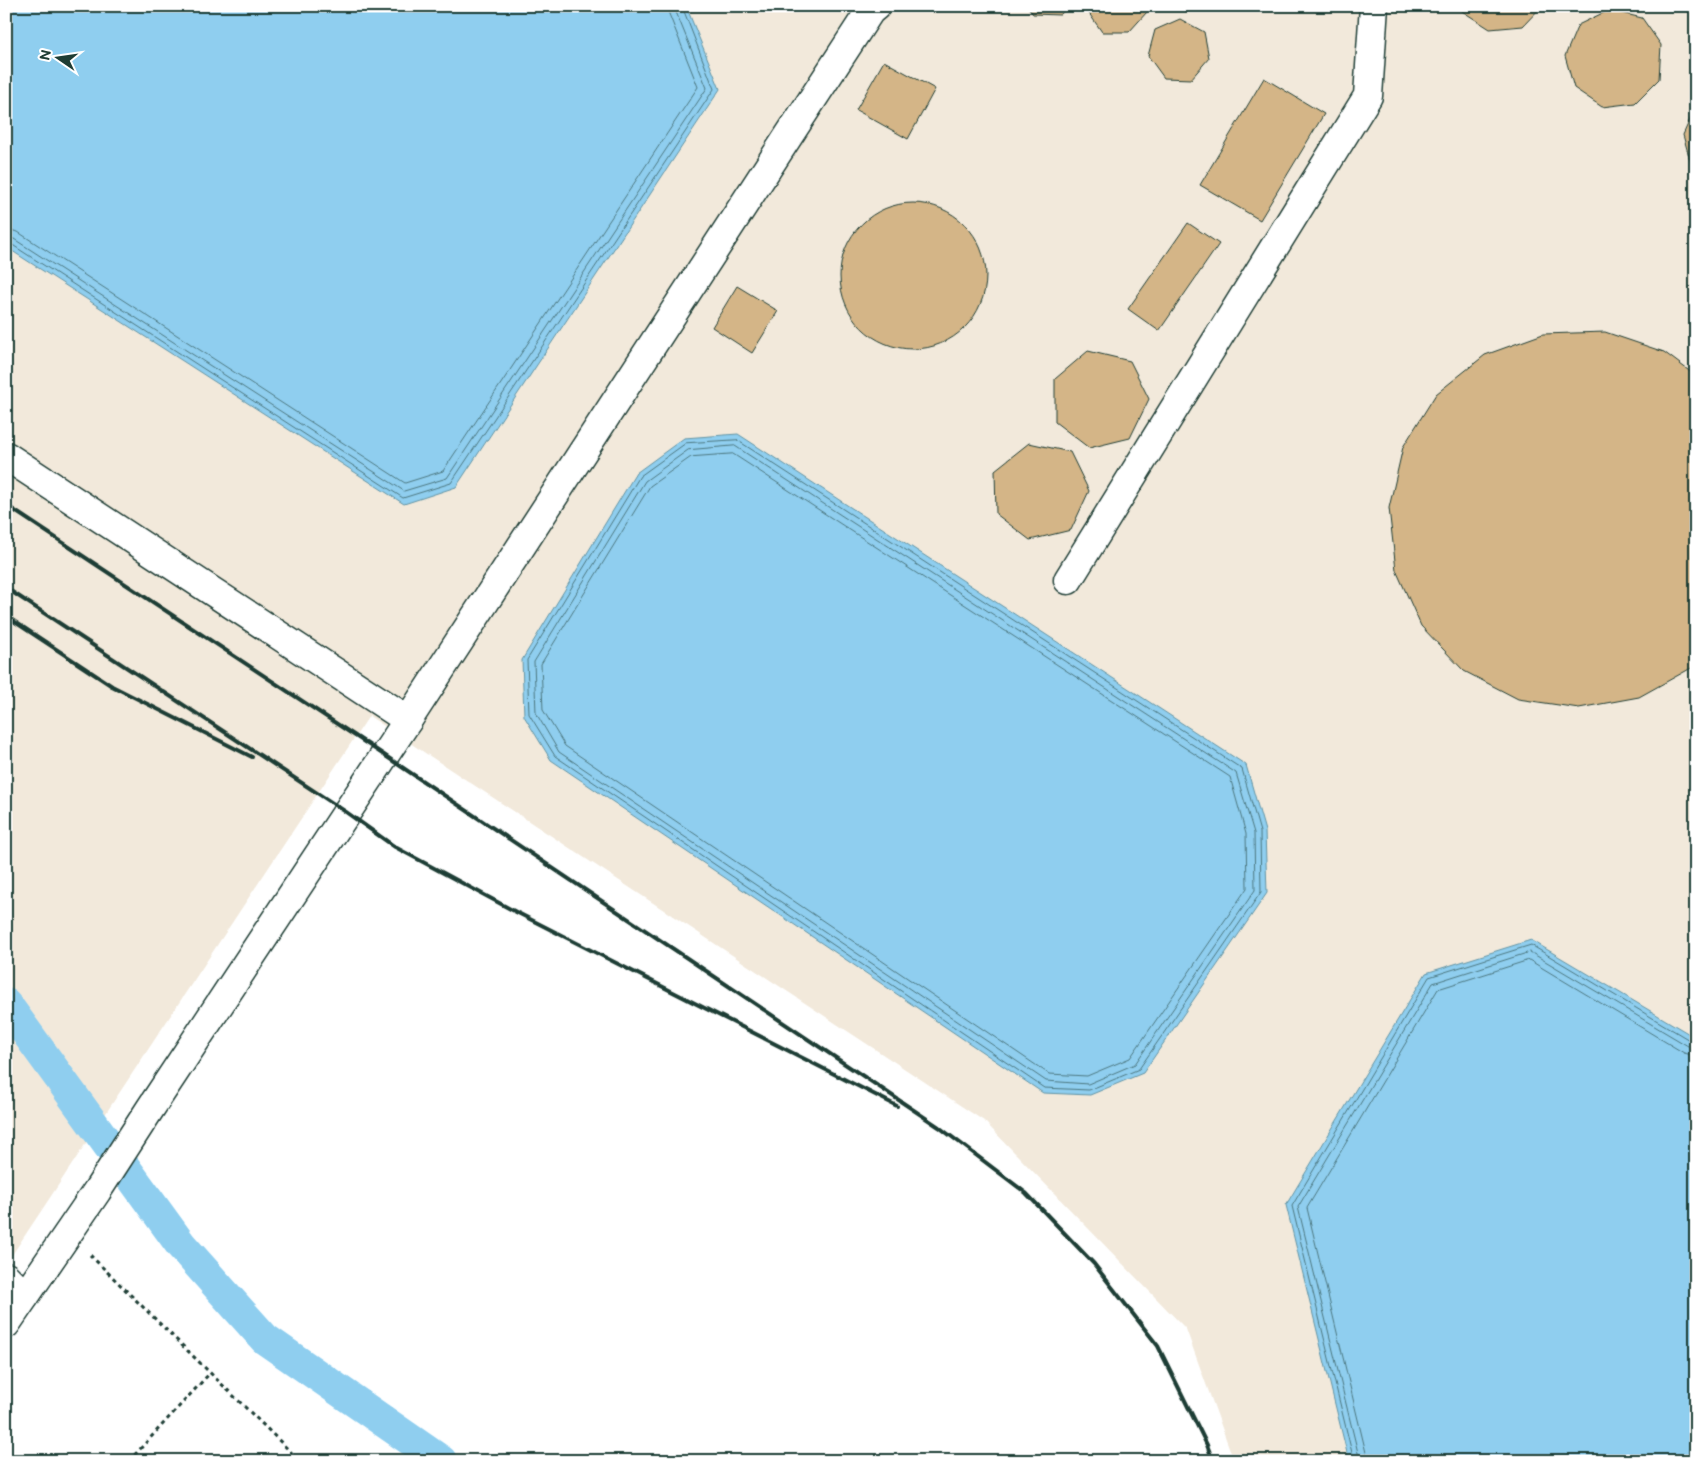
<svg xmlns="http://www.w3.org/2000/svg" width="1702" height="1467" font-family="'Balsamiq Sans',sans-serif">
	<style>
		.built { fill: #f2e9db }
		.water { fill: #8fceef; stroke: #6294a4 }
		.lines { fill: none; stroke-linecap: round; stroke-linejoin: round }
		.shore { stroke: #4c777f; stroke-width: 1 }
		.canal { stroke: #8fceef; stroke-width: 32 }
		.building { fill: #d4b587; stroke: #1f3d34 }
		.minor-casing { stroke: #1f3d34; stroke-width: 31 }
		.path { stroke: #1f3d34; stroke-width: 3; stroke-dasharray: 4 4; stroke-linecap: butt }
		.minor { stroke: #fff; stroke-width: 28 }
		.rail { stroke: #1f3d34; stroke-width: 4 }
	</style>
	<rect width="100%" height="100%" fill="#fff"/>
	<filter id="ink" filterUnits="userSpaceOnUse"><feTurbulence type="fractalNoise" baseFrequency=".02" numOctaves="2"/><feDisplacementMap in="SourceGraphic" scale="10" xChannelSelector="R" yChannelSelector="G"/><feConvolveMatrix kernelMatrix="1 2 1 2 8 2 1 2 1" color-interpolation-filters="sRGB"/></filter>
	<g filter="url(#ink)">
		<polygon class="built" points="6,6 1696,6 1696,1461 1234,1461 1186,1329 984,1121 369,716 6,1264"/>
		<g class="water">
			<polygon points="6,6 686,6 720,89 456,487 404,504 6,247"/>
			<polygon points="738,434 1246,765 1265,831 1267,893 1143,1073 1090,1095 1043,1093 551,760 524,716 522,660 636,473 684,438"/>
			<polygon points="1531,940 1696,1038 1696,1461 1349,1461 1286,1205 1426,973"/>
		</g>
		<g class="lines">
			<g class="shore">
				<polyline points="6,229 18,232 405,483 443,471 698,87 669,14 668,6"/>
				<polyline points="6,237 14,239 404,491 447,478 707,88 676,12 676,6"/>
				<polyline points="6,243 11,244 403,498 451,483 714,89 682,6"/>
				<polygon points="737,440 1242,769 1260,832 1261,892 1139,1069 1089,1090 1044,1088 555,756 529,714 527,660 640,476 686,443"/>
				<polygon points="735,446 1236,773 1254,833 1255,890 1135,1064 1088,1084 1046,1081 559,752 536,713 534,662 645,481 688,450"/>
				<polygon points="733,454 1230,777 1246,834 1247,888 1130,1058 1087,1076 1049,1074 565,746 543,710 541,664 650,486 691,457"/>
				<polyline points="1354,1461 1292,1206 1429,977 1531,945 1691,1041 1696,1042"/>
				<polyline points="1360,1461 1298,1207 1433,983 1530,952 1688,1046 1696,1048"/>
				<polyline points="1368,1461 1307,1208 1438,989 1529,960 1684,1053 1696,1056"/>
			</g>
			<polyline class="canal" points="6,1004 181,1245 265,1339 441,1461"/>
		</g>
		<g class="building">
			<polygon points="1027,6 1068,6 1060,15 1033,14"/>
			<polygon points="1087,6 1146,6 1147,12 1129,32 1102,32 1086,9"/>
			<polygon points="1461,6 1542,6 1523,26 1490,29 1462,11"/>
			<polygon points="1609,10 1642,18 1661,45 1659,79 1635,103 1602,107 1574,88 1565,56 1578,25"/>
			<polygon points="1180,19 1204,32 1209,58 1191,79 1164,78 1148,56 1155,30"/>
			<polygon points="884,61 935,89 908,139 856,110"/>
			<polygon points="1264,78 1324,114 1260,220 1200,185"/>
			<polygon points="1696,106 1696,170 1692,167 1683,135"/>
			<circle cx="913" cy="276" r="73"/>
			<polygon points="1188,223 1219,244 1159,331 1128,309"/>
			<polygon points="737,286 778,311 752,353 712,327"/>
			<polygon points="1605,332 1664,352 1696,376 1696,663 1693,667 1639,697 1579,708 1518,699 1464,671 1421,626 1396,570 1389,508 1403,447 1436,394 1485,355 1543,334"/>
			<polygon points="1088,351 1130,361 1149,399 1130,438 1089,448 1055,422 1055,379"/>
			<polygon points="1029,443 1070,452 1089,491 1071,530 1030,540 996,514 995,470"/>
		</g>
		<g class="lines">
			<defs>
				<g id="minor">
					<polyline points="6,456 408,720"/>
					<polyline points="1068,580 1368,96 1374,6"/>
					<polyline points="6,1277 25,1296"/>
					<polyline points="6,1324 97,1191 150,1109 408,720 870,11 876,6"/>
				</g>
			</defs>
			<use href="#minor" class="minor-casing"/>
			<g class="path">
				<polyline points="90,1255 300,1461"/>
				<polyline points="129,1461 210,1373"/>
			</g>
			<use href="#minor" class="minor"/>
			<g class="rail">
				<polyline points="6,505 384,755 939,1127 1026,1193 1094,1264 1158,1346 1207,1445 1213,1461"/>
				<polyline points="6,588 346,812 395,847 516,912 897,1106"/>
				<polyline points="6,616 112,686 252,757"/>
			</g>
		</g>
	</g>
	<rect width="1702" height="1467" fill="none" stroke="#fff" stroke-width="25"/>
	<rect x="12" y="12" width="1677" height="1442" fill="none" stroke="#1f3d34" stroke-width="2" filter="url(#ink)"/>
	<g transform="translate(58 58) rotate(283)" stroke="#ffffff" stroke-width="4" paint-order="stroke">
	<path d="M0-4L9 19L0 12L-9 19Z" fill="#1f3d34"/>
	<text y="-8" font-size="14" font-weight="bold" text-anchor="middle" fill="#1f3d34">N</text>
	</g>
</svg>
